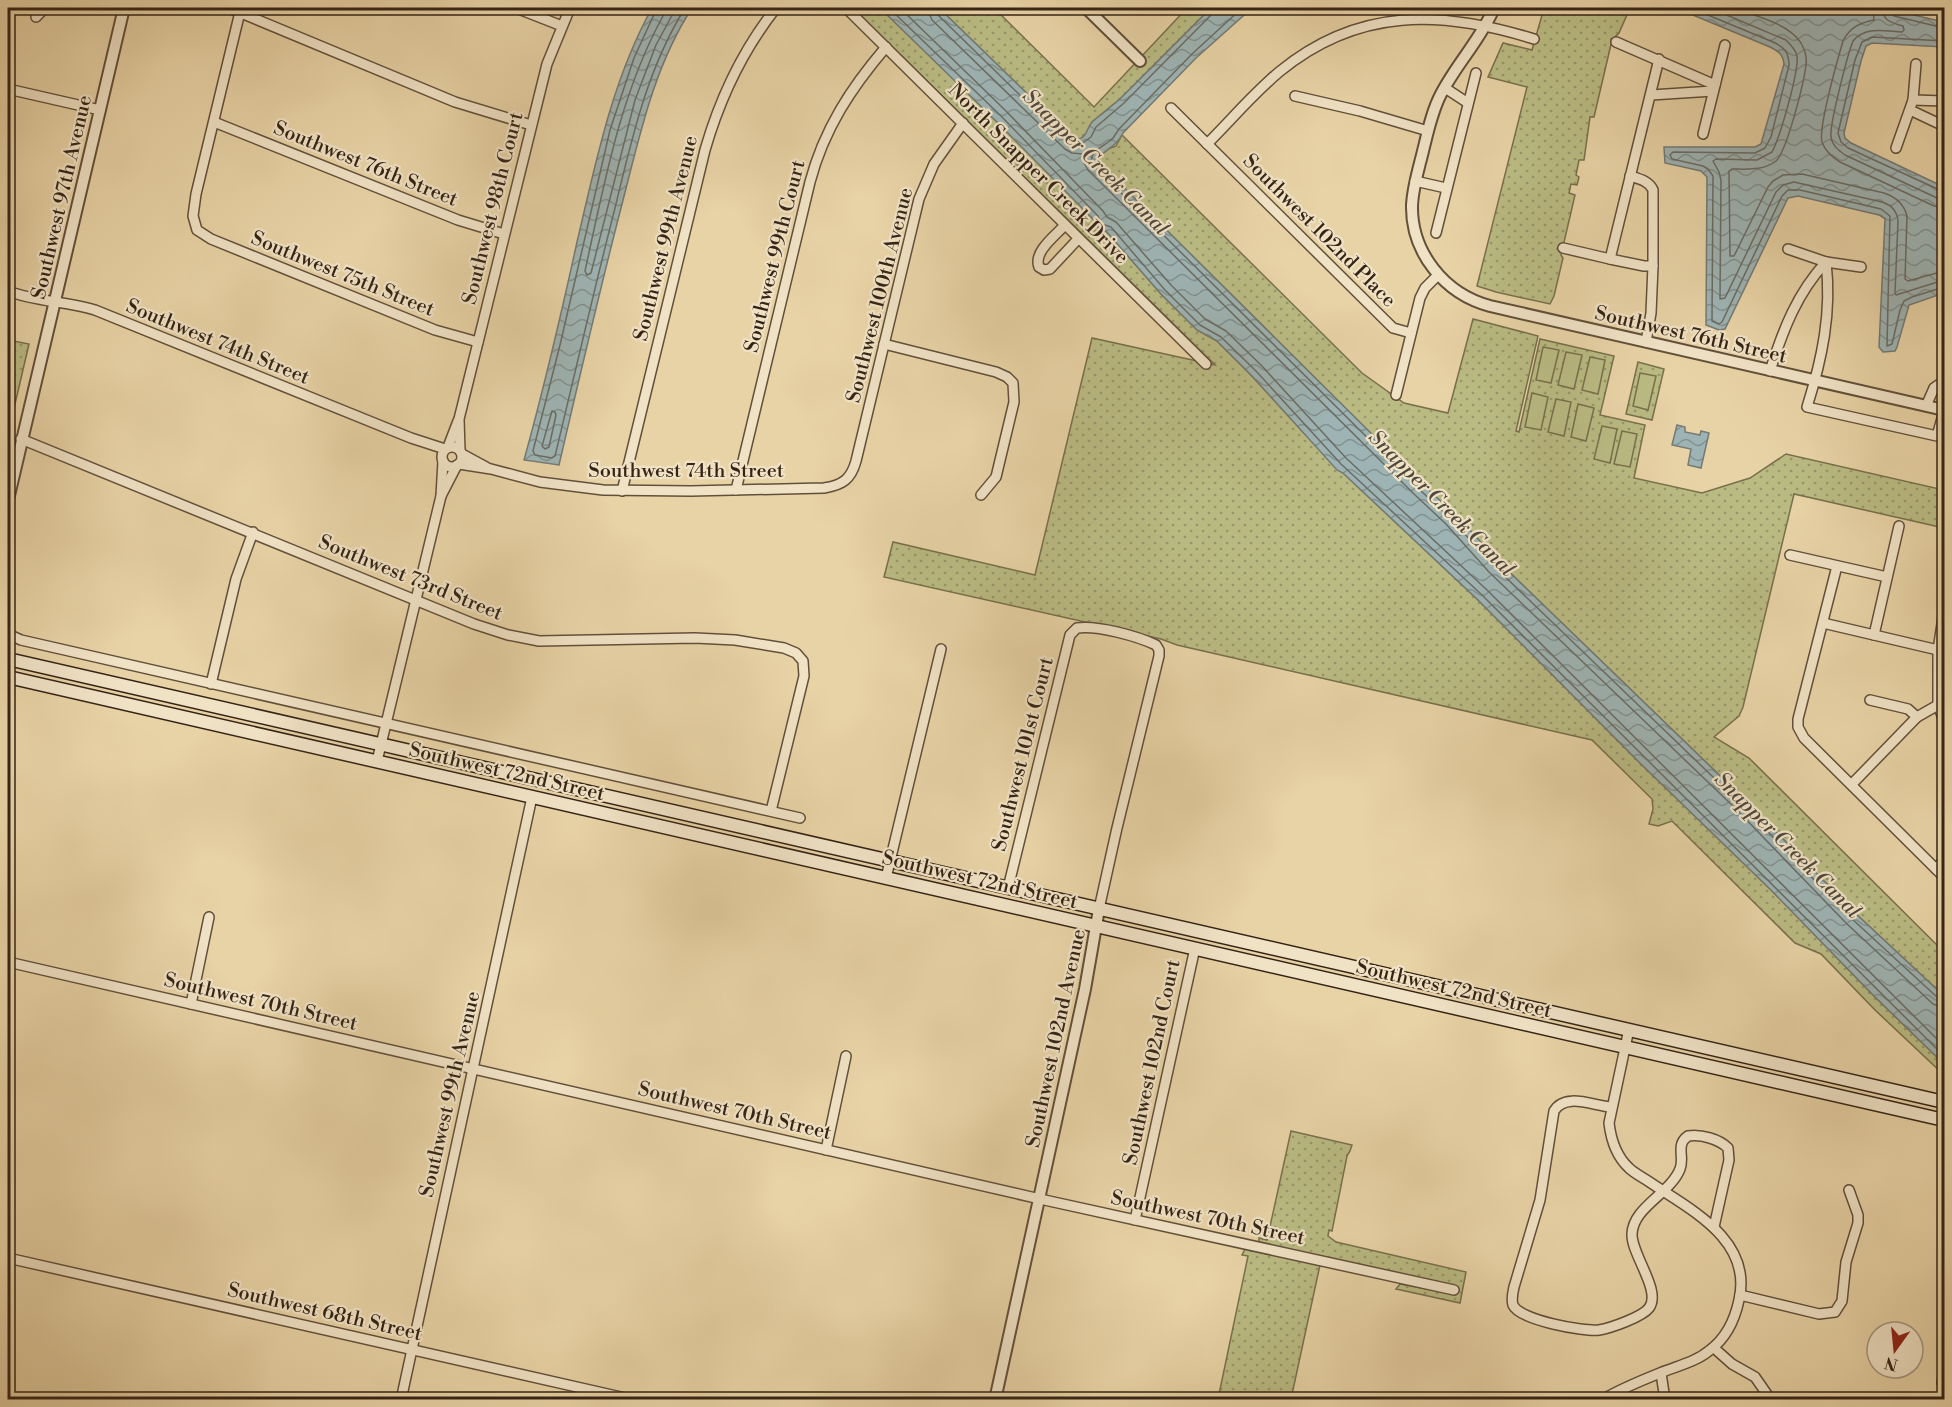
<svg xmlns="http://www.w3.org/2000/svg" width="1952" height="1407" font-family="'Libre Bodoni',serif">
	<style>
		.grass { fill: url(#grass-dots); stroke: #78704c; stroke-width: 1.5 }
		.garden { fill: #babb83; stroke: #78704c; stroke-width: 1.5 }
		.water { fill: url(#water-waves); stroke: #747a75; stroke-width: 1.5 }
		.lines { fill: none; stroke-linecap: round; stroke-linejoin: round }
		.shore { stroke: #6a6c65; stroke-width: 1.5 }
		.minor-casing { stroke: #62503a; stroke-width: 12 }
		.tertiary-casing { stroke: #62503a; stroke-width: 14 }
		.secondary-casing { stroke: #352416; stroke-width: 15 }
		.minor { stroke: #f0e2c5; stroke-width: 9 }
		.tertiary { stroke: #f0e2c5; stroke-width: 10 }
		.secondary { stroke: #f0e2c5; stroke-width: 12 }
		.labels { text-anchor: middle; stroke-width: 4.5; stroke-linejoin: round; paint-order: stroke }
		.street-label { font-size: 20px; fill: #352416; stroke: #f0e2c5 }
		.water-label { font-size: 21px; font-style: italic; fill: #4f483e; stroke: #f0e2c5 }
	</style>
	<defs>
		<pattern id="grass-dots" width="8" height="8" patternUnits="userSpaceOnUse" patternTransform="scale(1.5)"><rect width="8" height="8" fill="#babb83"/><path d="M2 2h.1M6 6h.1" fill="none" stroke="#98986a" stroke-width="1.8" stroke-linecap="round"/></pattern>
		<pattern id="water-waves" width="16" height="10" patternUnits="userSpaceOnUse" patternTransform="scale(1.5)"><rect width="16" height="10" fill="#9eb4b4"/><path d="M0 5q4-4 8 0t8 0" fill="none" stroke="#829291"/></pattern>
	</defs>
	<rect width="100%" height="100%" fill="#e8d3a6"/>
	<filter id="stains"><feTurbulence type="fractalNoise" baseFrequency=".00333" numOctaves="4"/><feColorMatrix values="0 0 0 0 .2 0 0 0 0 .09 0 0 0 0 .02 0 0 0 .5 -.17"/></filter>
	<radialGradient id="worn" r=".72"><stop offset=".6" stop-color="#630" stop-opacity="0"/><stop offset="1" stop-color="#630" stop-opacity=".3"/></radialGradient>
	<g class="grass">
		<path d="M 853,8 L 880,8 C 953,77 1024,148 1094,220 L 1095,224 L 1106,231 L 1161,294 L 1197,330 L 1217,341 L 1251,375 L 1337,469 L 1343,473 L 1477,599 L 1641,764 L 1771,890 L 1874,996 L 1944,1064 L 1944,1075 L 1874,1009 L 1821,954 L 1795,943 L 1672,821 L 1658,826 L 1649,824 L 1653,809 L 1652,799 L 1592,740 L 1177,645 L 1161,639 L 884,577 L 893,542 L 1035,575 L 1092,338 L 1215,365 Z"/>
		<polygon points="939,8 994,8 1094,107 1187,8 1211,8 1120,99 1092,122 1087,133 1081,139 1075,140"/>
		<polygon points="1544,8 1630,8 1619,33 1612,40 1594,117 1590,117 1584,160 1579,160 1576,175 1579,177 1577,185 1571,184 1569,193 1575,195 1561,255 1563,258 1554,296 1550,304 1496,292 1477,286 1527,87 1488,77 1503,43 1532,50"/>
		<polygon points="1122,135 1362,373 1404,403 1448,413 1473,319 1538,336 1516,431 1519,432 1540,339 1614,356 1600,415 1645,425 1634,478 1702,493 1750,478 1786,454 1944,490 1944,528 1794,494 1743,707 1739,716 1714,737 1749,758 1944,952 1944,996 1855,913 1744,799 1499,562 1455,514 1423,485 1096,160 1108,149 1116,146"/>
		<polygon points="8,340 29,344 8,434"/>
		<polygon points="1638,362 1664,369 1652,420 1626,414"/>
		<polygon points="1291,1131 1352,1145 1350,1151 1347,1156 1332,1231 1329,1230 1328,1236 1336,1242 1466,1272 1460,1303 1396,1289 1400,1284 1454,1294 1259,1243 1259,1238 1267,1240"/>
		<polygon points="1245,1249 1320,1265 1291,1399 1218,1399 1248,1256 1242,1255"/>
	</g>
	<g class="garden">
		<polygon points="1543,347 1559,350 1551,383 1536,380"/>
		<polygon points="1566,352 1582,355 1574,389 1558,385"/>
		<polygon points="1590,357 1605,360 1598,394 1582,390"/>
		<polygon points="1640,373 1656,376 1648,410 1633,406"/>
		<polygon points="1532,393 1548,397 1541,430 1525,427"/>
		<polygon points="1556,399 1571,402 1564,436 1548,432"/>
		<polygon points="1578,404 1594,408 1586,441 1571,437"/>
		<polygon points="1602,426 1617,429 1610,463 1594,459"/>
		<polygon points="1622,431 1637,434 1630,467 1614,464"/>
	</g>
	<g class="water">
		<path d="M 652,8 L 692,8 C 653,68 639,139 621,208 C 599,293 579,379 559,465 L 524,460 C 544,388 561,315 577,242 C 596,162 612,80 652,8 Z"/>
		<path d="M 880,8 L 939,8 L 1075,140 C 1088,138 1086,129 1092,122 L 1120,99 L 1211,8 L 1252,8 L 1196,58 L 1123,133 C 1116,147 1107,148 1096,160 L 1423,485 L 1455,514 L 1499,562 L 1744,799 L 1855,913 L 1944,996 L 1944,1064 L 1874,996 L 1771,890 L 1641,764 L 1477,599 L 1343,473 L 1337,470 L 1251,375 L 1217,341 L 1197,330 L 1161,294 L 1106,231 C 1100,231 1095,226 1094,220 L 996,121 Z"/>
		<path d="M 1676,8 L 1884,8 L 1944,22 L 1944,47 L 1872,43 L 1866,46 L 1861,61 L 1844,133 L 1845,138 L 1851,143 L 1944,187 L 1944,293 L 1909,305 L 1897,347 L 1895,351 L 1883,352 L 1879,347 L 1885,219 L 1879,215 L 1798,196 L 1788,198 L 1725,329 L 1719,330 L 1706,325 L 1707,177 L 1701,171 L 1665,163 L 1664,147 L 1755,147 L 1761,144 L 1784,64 C 1783,54 1778,51 1770,47 Z"/>
		<polygon points="1677,425 1685,427 1685,432 1700,435 1701,431 1709,433 1701,468 1688,465 1691,449 1672,445"/>
	</g>
	<g class="lines">
		<g class="shore">
			<path d="M 657,8 L 634,58 L 610,130 L 560,345 L 533,451 L 535,455 L 552,458 L 555,456 C 575,373 594,290 615,208 C 632,138 647,69 685,8"/>
			<path d="M 664,8 L 663,16 C 620,94 604,185 585,271 L 587,275 L 591,273 L 635,100 L 656,45 L 676,8"/>
			<polyline points="889,8 1001,116 1098,216 1102,224 1111,227 1165,290 1200,325 1221,337 1256,371 1341,464 1482,595 1944,1056"/>
			<polyline points="900,8 1006,111 1103,211 1107,217 1116,222 1171,285 1205,319 1226,331 1261,365 1346,458 1487,590 1944,1046"/>
			<polyline points="927,8 932,20 1065,149 1072,153 1083,154 1084,163 1088,170 1414,494 1446,524 1489,572 1735,808 1846,923 1933,1004 1944,1008"/>
			<polyline points="935,8 936,13 941,18 1070,144 1080,145 1091,137 1096,127 1124,103 1212,14 1215,8"/>
			<path d="M 1242,8 L 1192,54 L 1119,129 C 1117,132 1115,135 1113,138 C 1106,146 1088,150 1092,164 L 1419,489 L 1451,519 L 1495,567 L 1740,803 L 1851,918 L 1938,998 L 1944,1000"/>
			<path d="M 1691,8 L 1773,42 C 1784,47 1789,52 1789,65 L 1771,137 L 1765,148 L 1755,153 L 1673,152 L 1670,155 L 1672,159 L 1703,166 L 1708,169 L 1713,176 L 1712,321 L 1719,324 L 1722,322 L 1782,196 L 1788,190 L 1800,190 L 1881,209 L 1890,216 L 1887,346 L 1892,344 L 1900,310 L 1904,301 L 1912,297 L 1944,287"/>
			<path d="M 1710,8 L 1786,40 C 1791,45 1796,50 1797,56 C 1799,72 1780,137 1772,152 L 1757,160 L 1716,159 L 1713,161 L 1719,172 L 1721,180 L 1720,299 L 1725,298 L 1776,192 L 1783,185 L 1794,182 L 1882,202 C 1892,205 1897,211 1898,221 L 1895,293 L 1896,295 L 1944,280"/>
			<path d="M 1733,8 C 1755,16 1788,23 1801,43 C 1805,50 1807,58 1806,65 C 1804,82 1787,151 1776,161 C 1763,171 1747,169 1732,169 L 1729,171 L 1730,256 L 1734,256 L 1768,187 L 1773,181 L 1783,175 L 1802,174 L 1884,193 C 1896,197 1904,204 1907,216 L 1905,279 L 1908,281 L 1944,271"/>
			<path d="M 1873,8 L 1874,20 C 1860,23 1850,27 1843,41 C 1838,58 1818,128 1822,142 C 1825,151 1832,157 1840,162 L 1934,206 L 1944,208"/>
			<path d="M 1882,8 C 1883,21 1892,23 1903,26 L 1904,30 L 1902,32 C 1884,31 1865,26 1853,41 C 1848,53 1829,126 1831,137 C 1832,145 1838,150 1845,155 L 1937,198 L 1944,199"/>
			<polyline points="1890,8 1891,13 1894,16 1944,28"/>
			<polyline points="1944,41 1872,37 1862,42 1855,60 1838,133 1841,142 1848,148 1944,192"/>
			<polygon points="552,411 555,412 556,415 549,447 545,449 542,446"/>
		</g>
		<defs>
			<g id="minor">
				<polyline points="229,8 455,102 531,125"/>
				<polyline points="516,8 562,26"/>
				<polyline points="846,8 1206,364"/>
				<polyline points="240,12 196,194 193,216 197,230 211,239 435,330 478,342"/>
				<polyline points="36,17 45,8"/>
				<polyline points="1616,42 1715,85"/>
				<polyline points="1445,88 1468,103"/>
				<polyline points="8,89 100,110"/>
				<polyline points="1651,95 1713,91"/>
				<polyline points="1295,96 1360,111 1428,131"/>
				<polyline points="1913,100 1944,101"/>
				<polyline points="1171,108 1393,328 1411,333"/>
				<polyline points="1910,110 1944,126"/>
				<polyline points="214,122 458,220 504,234"/>
				<polyline points="1703,134 1725,45"/>
				<path d="M 1207,144 C 1231,120 1253,94 1279,72 C 1358,7 1441,10 1534,39"/>
				<polyline points="1896,148 1913,100 1916,64"/>
				<path d="M 1630,176 C 1640,179 1649,181 1653,190 L 1653,266"/>
				<polyline points="1415,181 1446,188"/>
				<path d="M 1065,225 C 1055,236 1033,252 1039,267 L 1044,270 L 1050,269 L 1078,239"/>
				<polyline points="1436,233 1476,73"/>
				<polyline points="1563,248 1610,259"/>
				<polyline points="1788,249 1826,262 1861,267"/>
				<path d="M 1826,262 C 1832,313 1822,359 1807,407 L 1937,436 L 1944,411"/>
				<path d="M 8,291 C 36,302 66,301 95,310 L 411,438 L 445,449"/>
				<polyline points="1646,342 1651,313 1653,266 1644,266 1610,259 1659,59"/>
				<polyline points="884,344 996,372 1007,377 1013,383 1014,402 996,477 981,495"/>
				<path d="M 1770,371 C 1783,330 1797,293 1826,262"/>
				<polyline points="1396,395 1420,298 1425,288 1438,275"/>
				<polyline points="1926,406 1934,388 1944,381"/>
				<polyline points="21,439 474,624 508,635 539,641 695,638 735,640 784,648 796,653 803,661 804,676 771,811"/>
				<circle cx="452" cy="457" r="10"/>
				<polyline points="448,447 458,421"/>
				<polyline points="460,451 459,419 547,64 570,8"/>
				<polyline points="462,454 486,467"/>
				<path d="M 459,464 L 491,469 L 540,482 L 603,490 L 691,491 L 824,488 C 843,485 851,479 856,461 L 919,199 L 934,164 L 963,123"/>
				<path d="M 736,490 L 810,182 C 824,129 851,88 886,47"/>
				<path d="M 622,491 L 705,150 C 720,98 742,51 776,8"/>
				<polyline points="441,496 457,465"/>
				<polyline points="1790,555 1887,577"/>
				<polyline points="1837,566 1798,719 1798,727 1804,738 1944,877"/>
				<polyline points="1823,623 1938,650"/>
				<polyline points="8,634 21,640 800,818"/>
				<polyline points="1874,635 1899,526"/>
				<polyline points="211,684 236,579 253,532"/>
				<polyline points="1870,700 1908,709 1917,717"/>
				<polyline points="1938,705 1944,721"/>
				<polyline points="377,761 441,496 443,461"/>
				<polyline points="1852,784 1917,717 1938,705 1938,650 1944,611"/>
				<polyline points="1936,869 1944,860"/>
				<polyline points="886,878 941,649"/>
				<path d="M 1008,888 L 1070,635 L 1077,628 C 1097,625 1137,636 1156,645 L 1159,650 L 1159,656 L 1117,828 L 1099,909"/>
				<polyline points="8,962 1040,1199 1454,1290"/>
				<polyline points="191,1004 209,917"/>
				<path d="M 1611,1107 C 1594,1106 1565,1092 1554,1111 L 1540,1200 L 1514,1287 C 1513,1292 1511,1299 1513,1305 C 1519,1320 1584,1332 1599,1330 C 1611,1328 1642,1317 1649,1308 C 1662,1291 1631,1254 1632,1234 C 1633,1207 1670,1194 1680,1169 C 1685,1157 1675,1145 1688,1136 C 1701,1134 1719,1139 1728,1148 L 1729,1160 L 1714,1227"/>
				<polyline points="826,1150 846,1056"/>
				<polyline points="1135,1220 1195,948"/>
				<polyline points="8,1258 634,1400"/>
				<polyline points="1740,1295 1819,1314 1835,1312 1842,1301 1846,1262 1858,1223 1858,1215 1849,1190"/>
				<polyline points="1714,1348 1732,1364 1755,1377 1771,1400"/>
				<polyline points="1661,1373 1665,1400"/>
				<polyline points="1942,1383 1944,1371"/>
				<polyline points="401,1400 532,797"/>
				<path d="M 1602,1400 C 1620,1389 1640,1381 1660,1373 C 1677,1366 1696,1362 1710,1350 C 1726,1338 1735,1319 1739,1300 C 1753,1239 1689,1209 1648,1181 C 1642,1177 1634,1173 1629,1168 C 1616,1156 1611,1140 1609,1123 L 1629,1029"/>
			</g>
			<g id="tertiary">
				<polyline points="1086,8 1140,61"/>
				<path d="M 1494,8 C 1481,39 1457,63 1441,94 C 1432,111 1428,131 1423,151 C 1419,168 1413,186 1412,205 C 1411,253 1445,294 1490,306 L 1944,410"/>
				<polyline points="8,500 124,8"/>
				<polyline points="995,1400 1085,989 1099,909"/>
			</g>
			<g id="secondary">
				<path d="M 8,659 C 653,809 1299,954 1944,1102"/>
				<polyline points="8,677 1944,1120"/>
			</g>
		</defs>
		<use href="#minor" class="minor-casing"/>
		<use href="#tertiary" class="tertiary-casing"/>
		<use href="#secondary" class="secondary-casing"/>
		<use href="#minor" class="minor"/>
		<use href="#tertiary" class="tertiary"/>
		<use href="#secondary" class="secondary"/>
	</g>
	<g class="labels">
		<g class="street-label">
			<text transform="translate(366 163) rotate(22)" y="7">Southwest 76th Street</text>
			<text transform="translate(1039 173) rotate(45)" y="7">North Snapper Creek Drive</text>
			<text transform="translate(61 197) rotate(-77)" y="7">Southwest 97th Avenue</text>
			<text transform="translate(492 208) rotate(-76)" y="7">Southwest 98th Court</text>
			<text transform="translate(1320 230) rotate(45)" y="7">Southwest 102nd Place</text>
			<text transform="translate(665 238) rotate(-76)" y="7">Southwest 99th Avenue</text>
			<text transform="translate(774 256) rotate(-76)" y="7">Southwest 99th Court</text>
			<text transform="translate(343 273) rotate(22)" y="7">Southwest 75th Street</text>
			<text transform="translate(879 295) rotate(-76)" y="7">Southwest 100th Avenue</text>
			<text transform="translate(1691 334) rotate(13)" y="7">Southwest 76th Street</text>
			<text transform="translate(218 341) rotate(22)" y="7">Southwest 74th Street</text>
			<text x="686" y="477">Southwest 74th Street</text>
			<text transform="translate(411 577) rotate(22)" y="7">Southwest 73rd Street</text>
			<text transform="translate(1022 754) rotate(-76)" y="7">Southwest 101st Court</text>
			<text transform="translate(507 771) rotate(13)" y="7">Southwest 72nd Street</text>
			<text transform="translate(980 879) rotate(13)" y="7">Southwest 72nd Street</text>
			<text transform="translate(1454 988) rotate(13)" y="7">Southwest 72nd Street</text>
			<text transform="translate(261 1001) rotate(13)" y="7">Southwest 70th Street</text>
			<text transform="translate(1055 1038) rotate(-78)" y="7">Southwest 102nd Avenue</text>
			<text transform="translate(1151 1062) rotate(-78)" y="7">Southwest 102nd Court</text>
			<text transform="translate(449 1094) rotate(-77)" y="7">Southwest 99th Avenue</text>
			<text transform="translate(735 1110) rotate(13)" y="7">Southwest 70th Street</text>
			<text transform="translate(1208 1217) rotate(12)" y="7">Southwest 70th Street</text>
			<text transform="translate(325 1311) rotate(13)" y="7">Southwest 68th Street</text>
		</g>
		<g class="water-label">
			<text transform="translate(1096 162) rotate(45)" y="7">Snapper Creek Canal</text>
			<text transform="translate(1442 503) rotate(45)" y="7">Snapper Creek Canal</text>
			<text transform="translate(1788 845) rotate(45)" y="7">Snapper Creek Canal</text>
		</g>
	</g>
	<rect width="1952" height="1407" fill="none" stroke="#e8d3a6" stroke-width="30"/>
	<rect x="9" y="9" width="1934" height="1389" fill="none" stroke="#352416" stroke-width="3"/>
	<rect x="15" y="15" width="1922" height="1377" fill="none" stroke="#352416" stroke-width="1.5"/>
	<g transform="translate(1895 1350) rotate(195)"><circle r="28" fill="#f0e2c5" stroke="#a5967f" stroke-width="1.5"/>
	<path d="M0-4.5L10 22L0 15L-10 22Z" fill="#8f2418"/>
	<text y="-9" font-size="16" font-weight="bold" text-anchor="middle" fill="#352416">N</text>
	</g>
	<rect width="100%" height="100%" filter="url(#stains)"/>
	<rect width="100%" height="100%" fill="url(#worn)"/>
</svg>
